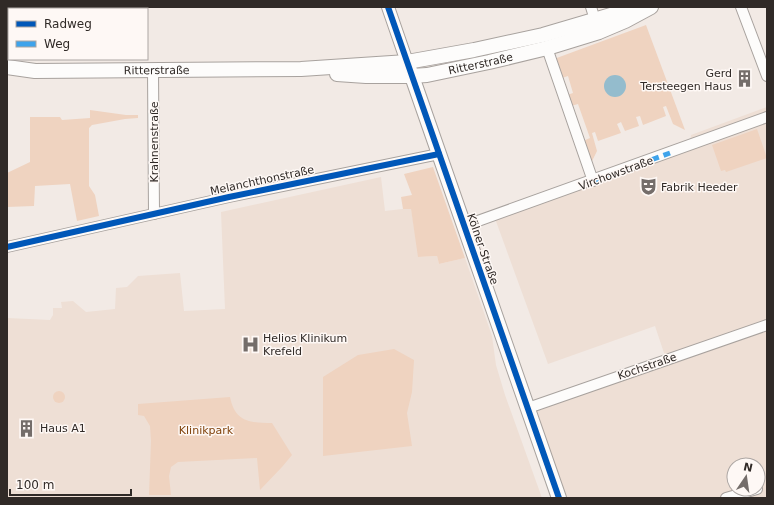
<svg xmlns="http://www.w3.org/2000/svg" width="774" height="505" font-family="'DejaVu Sans',sans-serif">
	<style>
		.built { fill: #eedfd5; fill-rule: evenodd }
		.green { fill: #efd3c0 }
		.water { fill: #94bccd }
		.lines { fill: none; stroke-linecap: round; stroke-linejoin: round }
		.minor-casing { stroke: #a8a29e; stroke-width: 12 }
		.tertiary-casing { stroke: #a8a29e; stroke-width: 14 }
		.secondary-casing { stroke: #a8a29e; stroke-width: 16 }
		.minor { stroke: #fdfcfb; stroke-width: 10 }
		.tertiary { stroke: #fdfcfb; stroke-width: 12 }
		.secondary { stroke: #fdfcfb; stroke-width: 14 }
		.tram { stroke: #d3d0cf; stroke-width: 1 }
		.quiet { stroke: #3ea3eb; stroke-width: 5; stroke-dasharray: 10 5; stroke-linecap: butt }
		.cycleway-casing { stroke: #fef8f5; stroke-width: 8 }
		.cycleway { stroke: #0057b8; stroke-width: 6 }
		.labels { text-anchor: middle; stroke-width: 3; stroke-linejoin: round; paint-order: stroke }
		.street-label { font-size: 11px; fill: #302a27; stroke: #fef8f5 }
		.poi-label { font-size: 11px; fill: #302a27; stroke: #fef8f5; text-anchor: start }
		.park-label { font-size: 11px; fill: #81430c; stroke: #fef8f5 }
	</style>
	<rect width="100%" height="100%" fill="#f2eae5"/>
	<g class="built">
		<path d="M 767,107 L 767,497 L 762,498 L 565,498 L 532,402 L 665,356 L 655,326 L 548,364 L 493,213 L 690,143 L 691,135 ZM 734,465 L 758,465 L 758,489 L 734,489 Z"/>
		<polygon points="381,177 385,211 411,208 419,257 437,256 439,264 465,258 492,336 496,365 505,395 542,498 7,498 7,318 50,320 53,315 53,308 62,308 61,302 73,301 86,312 115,309 116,288 127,287 138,276 180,273 184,311 225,309 221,212"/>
	</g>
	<g class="green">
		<polygon points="646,25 685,130 673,124 666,106 663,107 666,116 643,125 640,116 636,117 639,126 625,131 621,122 617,124 621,133 598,141 595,132 592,133 597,151 591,163 583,141 590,138 578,104 571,106 567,95 573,93 568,76 562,78 554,59"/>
		<polygon points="90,110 126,115 138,115 138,118 125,119 92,125 89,128 89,186 95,195 99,216 77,221 70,184 35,186 34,206 7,207 7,173 30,162 30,117 60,117 62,120 90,118"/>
		<polygon points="757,129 767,158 726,172 725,170 721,171 712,145"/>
		<polygon points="433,167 465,258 439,264 437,256 418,257 411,209 403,209 401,197 412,195 404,174"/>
		<polygon points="394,349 414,360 412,392 407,413 412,446 323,456 323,377 358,355"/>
		<circle cx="59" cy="397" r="6"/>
		<path d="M 230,397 C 235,422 250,423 272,423 L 292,455 L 282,467 L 260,490 L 257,458 L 178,462 L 171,467 L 169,476 L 171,495 L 149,495 L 151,441 L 150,426 L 144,416 L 138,415 L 138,404 Z"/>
	</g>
	<circle class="water" cx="615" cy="86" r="11"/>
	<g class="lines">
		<defs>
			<g id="minor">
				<polyline points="591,7 597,26"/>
				<polyline points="741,7 767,76"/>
				<polyline points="547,48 593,181"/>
				<polyline points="153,70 154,214"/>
				<polyline points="464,226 767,117"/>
				<polyline points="7,247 229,197 439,154"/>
				<polyline points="528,408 767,325"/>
				<polyline points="726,498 757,489"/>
			</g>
			<polyline id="tertiary" points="388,7 407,62"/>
			<g id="secondary">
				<polyline points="407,62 559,498"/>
				<path id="s1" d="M 7,67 L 35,71 L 301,69 L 407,62 L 474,50 L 543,35 L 638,7"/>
				<path id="s2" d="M 337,74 L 366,76 L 411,76 L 427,75 L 489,62 L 547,48 L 599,32 L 625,21 L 651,7"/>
			</g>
		</defs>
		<use href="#minor" class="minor-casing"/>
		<use href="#tertiary" class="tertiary-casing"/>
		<use href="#secondary" class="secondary-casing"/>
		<use href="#minor" class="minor"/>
		<use href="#tertiary" class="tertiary"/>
		<use href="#secondary" class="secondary"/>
		<polyline class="tram" points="389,7 560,498"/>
		<polyline class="quiet" points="593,181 670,153"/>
		<defs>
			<g id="cycleway">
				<polyline points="388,7 559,498"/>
				<polyline points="7,247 229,197 439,154"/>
			</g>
		</defs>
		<use href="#cycleway" class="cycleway-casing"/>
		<use href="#cycleway" class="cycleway"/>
	</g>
	<defs>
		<symbol id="building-bare" viewBox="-9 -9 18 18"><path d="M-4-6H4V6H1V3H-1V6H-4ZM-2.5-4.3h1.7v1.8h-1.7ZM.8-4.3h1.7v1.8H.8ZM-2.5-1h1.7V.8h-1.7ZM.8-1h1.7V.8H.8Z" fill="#746d6a" stroke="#fef8f5" stroke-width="2.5" paint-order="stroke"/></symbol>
		<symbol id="theatre-bare" viewBox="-9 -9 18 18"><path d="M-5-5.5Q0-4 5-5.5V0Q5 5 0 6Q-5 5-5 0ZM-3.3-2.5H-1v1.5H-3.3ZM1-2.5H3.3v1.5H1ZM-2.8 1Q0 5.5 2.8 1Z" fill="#746d6a" stroke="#fef8f5" stroke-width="2.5" paint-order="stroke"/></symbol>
		<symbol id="hospital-bare" viewBox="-9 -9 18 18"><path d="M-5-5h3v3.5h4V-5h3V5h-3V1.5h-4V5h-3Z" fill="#746d6a" stroke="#fef8f5" stroke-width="2.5" paint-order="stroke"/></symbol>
	</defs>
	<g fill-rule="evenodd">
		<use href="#building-bare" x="732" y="66" width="25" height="25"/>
		<use href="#theatre-bare" x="636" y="174" width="25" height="25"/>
		<use href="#hospital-bare" x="238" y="332" width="25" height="25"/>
		<use href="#building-bare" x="14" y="416" width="25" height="25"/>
	</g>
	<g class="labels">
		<g class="street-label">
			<text dy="4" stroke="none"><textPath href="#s2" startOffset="145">Ritterstraße</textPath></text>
			<text dy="4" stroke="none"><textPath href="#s1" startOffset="150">Ritterstraße</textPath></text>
			<text transform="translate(154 142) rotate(-90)" y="4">Krahnenstraße</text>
			<text transform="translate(616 173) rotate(-20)" y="4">Virchowstraße</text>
			<text transform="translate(262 180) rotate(-12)" y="4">Melanchthonstraße</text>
			<text transform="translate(483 249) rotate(71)" y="4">Kölner Straße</text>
			<text transform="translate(647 366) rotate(-19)" y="4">Kochstraße</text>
		</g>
		<g class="poi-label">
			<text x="732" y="77" text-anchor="end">Gerd<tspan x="732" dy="13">Tersteegen Haus</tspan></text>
			<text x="661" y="191">Fabrik Heeder</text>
			<text x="263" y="342">Helios Klinikum<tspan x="263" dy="13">Krefeld</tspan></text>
			<text x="40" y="432">Haus A1</text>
		</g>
		<g class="park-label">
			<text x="206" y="434">Klinikpark</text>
		</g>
	</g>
	<rect width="774" height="505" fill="none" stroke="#302a27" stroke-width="16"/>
	<rect x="8" y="8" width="140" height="52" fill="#fef8f5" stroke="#aca6a3"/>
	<rect x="16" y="21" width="20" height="6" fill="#0057b8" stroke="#aca6a3"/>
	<text x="44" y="28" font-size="12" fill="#302a27">Radweg</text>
	<rect x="16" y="41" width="20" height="6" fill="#3ea3eb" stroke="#aca6a3"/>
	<text x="44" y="48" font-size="12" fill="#302a27">Weg</text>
	<g transform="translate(746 477) rotate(13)"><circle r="19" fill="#fef8f5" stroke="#aca6a3"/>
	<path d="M0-3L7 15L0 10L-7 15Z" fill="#746d6a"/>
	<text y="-6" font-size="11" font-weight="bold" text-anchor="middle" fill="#302a27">N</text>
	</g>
	<path d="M10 489v6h121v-6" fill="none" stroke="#302a27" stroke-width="2"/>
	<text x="16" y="489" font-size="12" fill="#302a27" stroke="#fef8f5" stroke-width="3" paint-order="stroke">100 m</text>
</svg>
